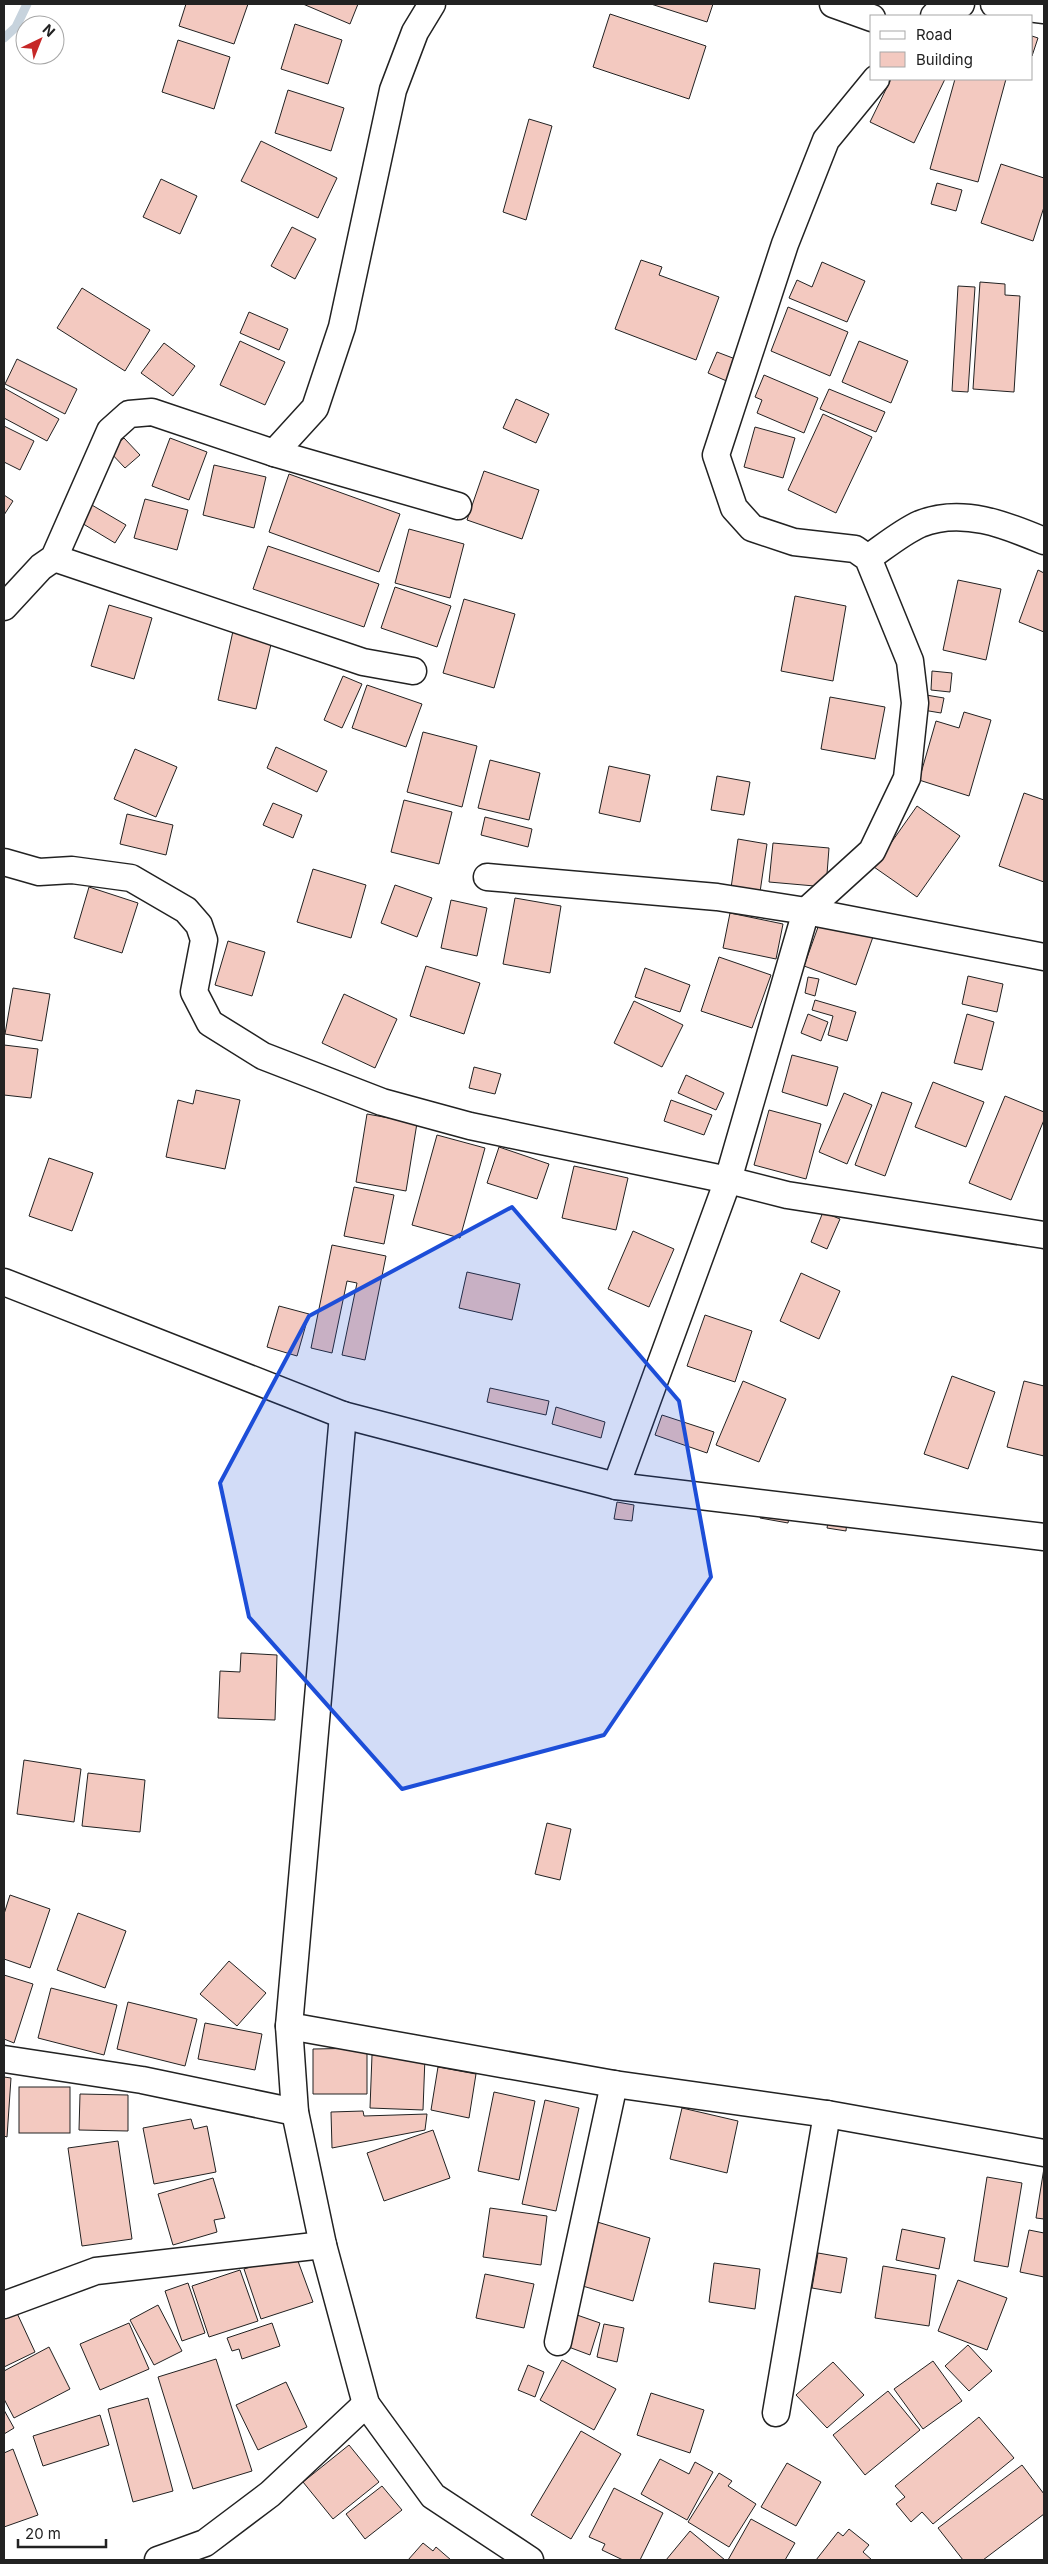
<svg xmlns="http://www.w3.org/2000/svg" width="1048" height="2564" font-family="Inter,sans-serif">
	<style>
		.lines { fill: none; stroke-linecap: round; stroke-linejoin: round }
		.stream { stroke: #c7d3dd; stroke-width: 9 }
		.building { fill: #f3c9c0; stroke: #222 }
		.street-casing { stroke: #222; stroke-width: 29 }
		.street { stroke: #fff; stroke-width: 26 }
		.marked { fill: #1d4ed8; fill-opacity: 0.2; stroke: #1d4ed8; stroke-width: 4; stroke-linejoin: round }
	</style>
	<rect width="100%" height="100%" fill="#fff"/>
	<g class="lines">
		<polyline class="stream" points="4,38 16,27 27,4"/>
	</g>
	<g class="building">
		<polygon points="186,4 248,4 234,44 179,26"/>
		<polygon points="303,4 358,4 350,24"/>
		<polygon points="651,4 713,4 707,22"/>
		<polygon points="610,14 706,46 689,99 593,67"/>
		<polygon points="295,24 342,40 328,84 281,69"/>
		<polygon points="1032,36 1038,38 1032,56"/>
		<polygon points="178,40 230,57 214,109 162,92"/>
		<polygon points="891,79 945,79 914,143 870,122"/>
		<polygon points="955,79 1006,79 978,182 930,169"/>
		<polygon points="288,90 344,108 331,151 275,133"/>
		<polygon points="529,119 552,126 526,220 503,212"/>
		<polygon points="261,141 337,178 318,218 241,181"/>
		<polygon points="1001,164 1044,178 1044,207 1033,241 981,223"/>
		<polygon points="161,179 197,196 180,234 143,217"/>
		<polygon points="937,183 962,190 956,211 931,204"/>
		<polygon points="292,227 316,239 295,279 271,266"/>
		<polygon points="641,260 662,267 659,275 719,297 696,360 615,329"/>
		<polygon points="822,262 865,281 847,322 789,298 797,280 812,287"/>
		<polygon points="980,282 1005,284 1005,295 1020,296 1014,392 973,389"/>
		<polygon points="958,286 975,287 968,392 952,391"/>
		<polygon points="82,288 150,330 125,371 57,328"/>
		<polygon points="788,307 848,332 830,376 771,351"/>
		<polygon points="249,312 288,329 279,350 240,333"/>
		<polygon points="240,341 285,362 265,405 220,385"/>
		<polygon points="859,341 908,361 891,403 842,382"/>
		<polygon points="164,343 195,366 173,396 141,373"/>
		<polygon points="717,352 738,360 729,382 708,373"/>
		<polygon points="17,359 77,389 65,414 5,384"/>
		<polygon points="764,375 818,398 804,433 757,413 762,400 755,397"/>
		<polygon points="4,388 59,419 47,441 4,418"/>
		<polygon points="829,389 885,412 876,432 820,409"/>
		<polygon points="516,399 549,414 536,443 503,428"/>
		<polygon points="823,414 872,437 836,513 788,490"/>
		<polygon points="4,426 34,441 20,470 4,462"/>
		<polygon points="755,427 795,438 783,478 744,467"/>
		<polygon points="124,438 140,455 125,468 109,451"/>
		<polygon points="170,438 207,452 189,500 152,486"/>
		<polygon points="214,465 266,477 254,528 203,515"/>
		<polygon points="484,471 539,490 522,539 467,520"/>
		<polygon points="289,474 400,514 379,572 269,532"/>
		<polygon points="4,495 13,501 4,515"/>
		<polygon points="145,499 188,510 177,550 134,538"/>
		<polygon points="85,501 126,525 115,543 75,519"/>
		<polygon points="409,529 464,544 450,598 395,583"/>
		<polygon points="268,546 379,584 364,627 253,589"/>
		<polygon points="1038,570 1044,573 1044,632 1019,622"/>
		<polygon points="958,580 1001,589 986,660 943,650"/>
		<polygon points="395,587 451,606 437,647 381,628"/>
		<polygon points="795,596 846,606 833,681 781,671"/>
		<polygon points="464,599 515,614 494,688 443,673"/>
		<polygon points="109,605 152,618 134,679 91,666"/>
		<polygon points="233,631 272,640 256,709 218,700"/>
		<polygon points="932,671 952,673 950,692 931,690"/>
		<polygon points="343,676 362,684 342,728 324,720"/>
		<polygon points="367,685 422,704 406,747 352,728"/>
		<polygon points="926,695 944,698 941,713 923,710"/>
		<polygon points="830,697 885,707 875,759 821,749"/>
		<polygon points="964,712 991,720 969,796 919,780 936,721 959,728"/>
		<polygon points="423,732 477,746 462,807 407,792"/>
		<polygon points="276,747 327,771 317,792 267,768"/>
		<polygon points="135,749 177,767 156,817 114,799"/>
		<polygon points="490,760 540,773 529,820 478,808"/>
		<polygon points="609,766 650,775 640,822 599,813"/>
		<polygon points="717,776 750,782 744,815 711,810"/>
		<polygon points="1024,793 1044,800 1044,882 999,866"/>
		<polygon points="404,800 452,812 439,864 391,852"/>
		<polygon points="273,803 302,815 293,838 263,825"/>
		<polygon points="917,806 960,836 917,897 874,867"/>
		<polygon points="127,814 173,825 166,855 120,844"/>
		<polygon points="485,817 532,829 528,847 481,835"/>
		<polygon points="738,839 767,844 759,899 730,895"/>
		<polygon points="773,843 829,848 826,887 769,882"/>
		<polygon points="313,869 366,885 351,938 297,922"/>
		<polygon points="395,885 432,898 417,937 381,923"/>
		<polygon points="89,887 138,903 122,953 74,938"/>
		<polygon points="515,898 561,906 550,973 503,964"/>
		<polygon points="451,900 487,908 477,956 441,948"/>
		<polygon points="730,913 783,924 776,959 723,948"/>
		<polygon points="822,916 874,934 856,985 804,966"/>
		<polygon points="228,941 265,952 252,996 215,985"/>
		<polygon points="719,957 771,975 752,1028 701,1011"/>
		<polygon points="426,966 480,983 464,1034 410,1016"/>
		<polygon points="645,968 690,985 680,1012 635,997"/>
		<polygon points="968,976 1003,984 997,1012 962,1004"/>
		<polygon points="808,977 819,979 815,996 805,993"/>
		<polygon points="13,988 50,994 42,1041 5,1034"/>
		<polygon points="344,994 397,1019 375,1068 322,1043"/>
		<polygon points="815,1000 856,1012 847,1041 828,1035 833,1016 812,1010"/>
		<polygon points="634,1001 683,1025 662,1067 614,1043"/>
		<polygon points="808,1014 828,1022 821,1041 801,1033"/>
		<polygon points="967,1014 994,1022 982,1070 954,1063"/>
		<polygon points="4,1045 38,1049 31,1098 4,1095"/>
		<polygon points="792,1055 838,1067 827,1106 782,1092"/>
		<polygon points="474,1067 501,1074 495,1094 469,1088"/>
		<polygon points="686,1075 724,1093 716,1110 678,1093"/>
		<polygon points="933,1082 984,1102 966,1147 915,1127"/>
		<polygon points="196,1090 240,1100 225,1169 166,1157 178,1100 193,1104"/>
		<polygon points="882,1092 912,1103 885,1176 855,1165"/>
		<polygon points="844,1093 872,1105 847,1164 819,1152"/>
		<polygon points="1005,1096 1044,1112 1044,1120 1011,1200 969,1183"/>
		<polygon points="671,1100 712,1115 704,1135 664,1121"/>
		<polygon points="769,1110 821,1124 806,1179 754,1165"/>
		<polygon points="367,1114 417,1123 406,1191 356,1182"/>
		<polygon points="437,1135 485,1148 460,1238 412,1225"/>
		<polygon points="499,1147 549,1164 537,1199 487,1183"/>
		<polygon points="49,1158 93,1173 72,1231 29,1216"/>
		<polygon points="574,1166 628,1178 616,1230 562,1218"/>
		<polygon points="354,1187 394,1195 384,1244 344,1236"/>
		<polygon points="823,1212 840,1219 827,1249 811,1242"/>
		<polygon points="633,1231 674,1249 649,1307 608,1289"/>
		<polygon points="332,1245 386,1256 365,1360 342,1355 357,1283 347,1281 332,1353 311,1348"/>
		<polygon points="467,1272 520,1284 512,1320 459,1308"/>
		<polygon points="801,1273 840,1291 819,1339 780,1321"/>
		<polygon points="279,1306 309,1314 297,1356 267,1347"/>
		<polygon points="705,1315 752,1331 735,1382 687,1366"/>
		<polygon points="952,1376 995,1392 968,1469 924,1454"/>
		<polygon points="743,1381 786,1399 759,1462 716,1445"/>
		<polygon points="1024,1381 1044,1386 1044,1456 1007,1447"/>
		<polygon points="490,1388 549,1401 546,1415 487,1402"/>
		<polygon points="556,1407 605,1422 601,1438 552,1424"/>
		<polygon points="662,1415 714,1432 707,1453 655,1435"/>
		<polygon points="617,1502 634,1505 632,1521 614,1519"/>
		<polygon points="762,1508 790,1512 788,1523 760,1518"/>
		<polygon points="829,1517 847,1520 846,1531 827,1528"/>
		<polygon points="241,1653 277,1655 275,1720 218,1718 220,1671 240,1672"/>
		<polygon points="24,1760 81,1769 74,1822 17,1814"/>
		<polygon points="88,1773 145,1780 140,1832 82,1826"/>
		<polygon points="547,1823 571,1829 560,1880 535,1874"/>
		<polygon points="10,1895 50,1909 30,1968 4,1959 4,1914"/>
		<polygon points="78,1913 126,1931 105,1988 57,1970"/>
		<polygon points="229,1961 266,1993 237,2026 200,1994"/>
		<polygon points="4,1975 33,1984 14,2043 4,2039"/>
		<polygon points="51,1988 117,2005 104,2055 38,2038"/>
		<polygon points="128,2002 197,2019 185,2066 117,2049"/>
		<polygon points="205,2023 262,2034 255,2070 198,2059"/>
		<polygon points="367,2048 367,2094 313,2094 313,2049"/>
		<polygon points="372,2055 425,2057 423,2110 370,2108"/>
		<polygon points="438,2067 476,2074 469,2118 431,2110"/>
		<polygon points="4,2077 11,2078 7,2137 4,2136"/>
		<rect x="19" y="2087" width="51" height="46"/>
		<polygon points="494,2092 535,2101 519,2180 478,2171"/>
		<polygon points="80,2094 128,2095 128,2131 79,2130"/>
		<polygon points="545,2100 579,2108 556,2211 522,2204"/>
		<polygon points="682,2108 738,2121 727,2173 670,2159"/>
		<polygon points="363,2111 364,2116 427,2114 425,2130 332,2148 331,2112"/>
		<polygon points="191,2119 194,2129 207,2126 216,2172 154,2184 143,2128"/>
		<polygon points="433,2130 450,2178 384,2201 367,2153"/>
		<polygon points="118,2141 132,2239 82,2246 68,2148"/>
		<polygon points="1044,2168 1044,2219 1036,2218"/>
		<polygon points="987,2177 1022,2183 1008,2267 974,2261"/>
		<polygon points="213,2178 225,2218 214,2220 217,2232 173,2245 158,2194"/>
		<polygon points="490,2208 547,2216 541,2265 483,2257"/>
		<polygon points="594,2221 650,2238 633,2301 576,2284"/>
		<polygon points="902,2229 945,2238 939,2269 896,2260"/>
		<polygon points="1029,2230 1044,2233 1044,2277 1020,2272"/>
		<polygon points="295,2253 313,2302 261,2319 244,2269"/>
		<polygon points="818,2253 847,2258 841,2293 812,2288"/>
		<polygon points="714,2263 760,2269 755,2309 709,2302"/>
		<polygon points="883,2266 936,2275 929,2326 875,2318"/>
		<polygon points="240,2270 258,2321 209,2337 192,2286"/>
		<polygon points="485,2274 534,2284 524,2328 476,2318"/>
		<polygon points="958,2280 1007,2298 987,2350 938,2331"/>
		<polygon points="188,2283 205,2333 182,2341 165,2291"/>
		<polygon points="158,2305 182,2351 154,2365 130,2320"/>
		<polygon points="16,2311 35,2352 4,2367 4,2317"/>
		<polygon points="577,2315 600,2323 590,2355 566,2346"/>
		<polygon points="129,2323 149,2369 100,2390 80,2344"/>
		<polygon points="272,2323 280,2346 242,2359 239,2349 232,2351 227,2338"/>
		<polygon points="604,2324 624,2328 617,2362 597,2357"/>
		<polygon points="968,2345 992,2371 969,2391 945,2366"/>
		<polygon points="49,2347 70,2389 14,2418 4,2399 4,2371"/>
		<polygon points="216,2359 252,2471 193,2489 158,2377"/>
		<polygon points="562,2360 616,2389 594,2430 540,2400"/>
		<polygon points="933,2361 962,2401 923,2429 894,2389"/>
		<polygon points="833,2362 864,2395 827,2428 796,2395"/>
		<polygon points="528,2365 544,2372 535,2397 518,2390"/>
		<polygon points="286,2382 307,2427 258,2450 236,2405"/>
		<polygon points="888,2391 920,2430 865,2475 833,2435"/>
		<polygon points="651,2393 704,2410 690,2453 637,2435"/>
		<polygon points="148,2398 173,2491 133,2502 108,2409"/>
		<polygon points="4,2410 14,2428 4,2434"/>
		<polygon points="100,2415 109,2445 43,2466 33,2436"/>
		<polygon points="979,2417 1014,2458 933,2524 922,2512 911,2522 896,2504 905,2497 895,2486"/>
		<polygon points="581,2431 621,2454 571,2539 531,2515"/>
		<polygon points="349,2445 379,2482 333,2519 303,2482"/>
		<polygon points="13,2449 38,2515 4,2527 4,2453"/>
		<polygon points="660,2459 689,2474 695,2462 713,2472 687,2520 641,2494"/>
		<polygon points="787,2463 821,2482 796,2526 761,2507"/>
		<polygon points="1022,2465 1044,2494 1044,2514 983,2560 963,2560 938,2528"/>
		<polygon points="719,2473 732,2481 728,2486 756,2504 729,2547 688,2522"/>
		<polygon points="382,2486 402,2510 365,2539 346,2514"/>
		<polygon points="614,2488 663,2513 640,2560 623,2560 602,2550 605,2544 589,2537"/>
		<polygon points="751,2519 795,2543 785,2560 728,2560"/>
		<polygon points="849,2529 869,2545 863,2552 872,2560 816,2560 838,2532 843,2536"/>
		<polygon points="690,2531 725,2560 666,2560"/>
		<polygon points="423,2543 433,2551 436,2547 451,2560 408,2560"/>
	</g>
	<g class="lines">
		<defs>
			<g id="street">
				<polyline points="833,4 872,18"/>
				<polyline points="994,4 1044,10"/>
				<polyline points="934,16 939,11 961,4"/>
				<polyline points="274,453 458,506"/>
				<polyline points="54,558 363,662 413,671"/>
				<path d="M 868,558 C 884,547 902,532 920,524 C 962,507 1006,525 1044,541"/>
				<polyline points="4,607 41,567 54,558 110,431 129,414 152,412 274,453 315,408 342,327 393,90 415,32 432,4"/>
				<polyline points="4,862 39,872 72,870 131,878 186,910 199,925 204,940 194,992 210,1023 263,1056 382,1102 470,1126 728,1180 787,1195 1044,1235"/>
				<polyline points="487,877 717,897 806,911 1044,957"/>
				<polyline points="4,1282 343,1415 616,1486 1044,1537"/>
				<polyline points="343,1415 289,2026 295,2112 323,2245 366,2404 433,2496 530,2560"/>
				<polyline points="616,1486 728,1180 806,911 872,851 907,778 915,703 910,661 868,558 855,549 794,542 752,528 734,508 716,455 785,244 826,140 876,79"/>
				<polyline points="289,2026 614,2084 827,2114 1044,2153"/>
				<polyline points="4,2059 142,2080 295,2112"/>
				<polyline points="4,2305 96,2271 323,2245"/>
				<polyline points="558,2342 614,2084"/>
				<polyline points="776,2413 827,2114"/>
				<polyline points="158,2560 205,2543 270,2494 366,2404"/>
			</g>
		</defs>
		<use href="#street" class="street-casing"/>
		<use href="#street" class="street"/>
	</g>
	<path class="marked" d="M 512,1207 L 679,1401 L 711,1577 L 604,1735 L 402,1789 L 249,1617 L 220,1483 L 309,1316 Z"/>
	<rect width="1048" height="2564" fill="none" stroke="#222222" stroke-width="10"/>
	<rect x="870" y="15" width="162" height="65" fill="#ffffff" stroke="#a7a7a7"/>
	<rect x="880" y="31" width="25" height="8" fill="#ffffff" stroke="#a7a7a7"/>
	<text x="916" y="40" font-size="15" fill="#222222">Road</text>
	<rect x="880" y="52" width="25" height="15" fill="#f3c9c0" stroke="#a7a7a7"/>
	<text x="916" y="65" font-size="15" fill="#222222">Building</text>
	<g transform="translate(40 40) rotate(43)"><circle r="24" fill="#ffffff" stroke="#a7a7a7"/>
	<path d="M0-4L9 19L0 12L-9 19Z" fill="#c62828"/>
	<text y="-8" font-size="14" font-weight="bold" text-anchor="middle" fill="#222222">N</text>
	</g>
	<path d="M18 2539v8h88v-8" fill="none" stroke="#222222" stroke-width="2.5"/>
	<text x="25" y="2539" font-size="15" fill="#222222" stroke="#ffffff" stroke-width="4" paint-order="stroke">20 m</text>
</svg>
